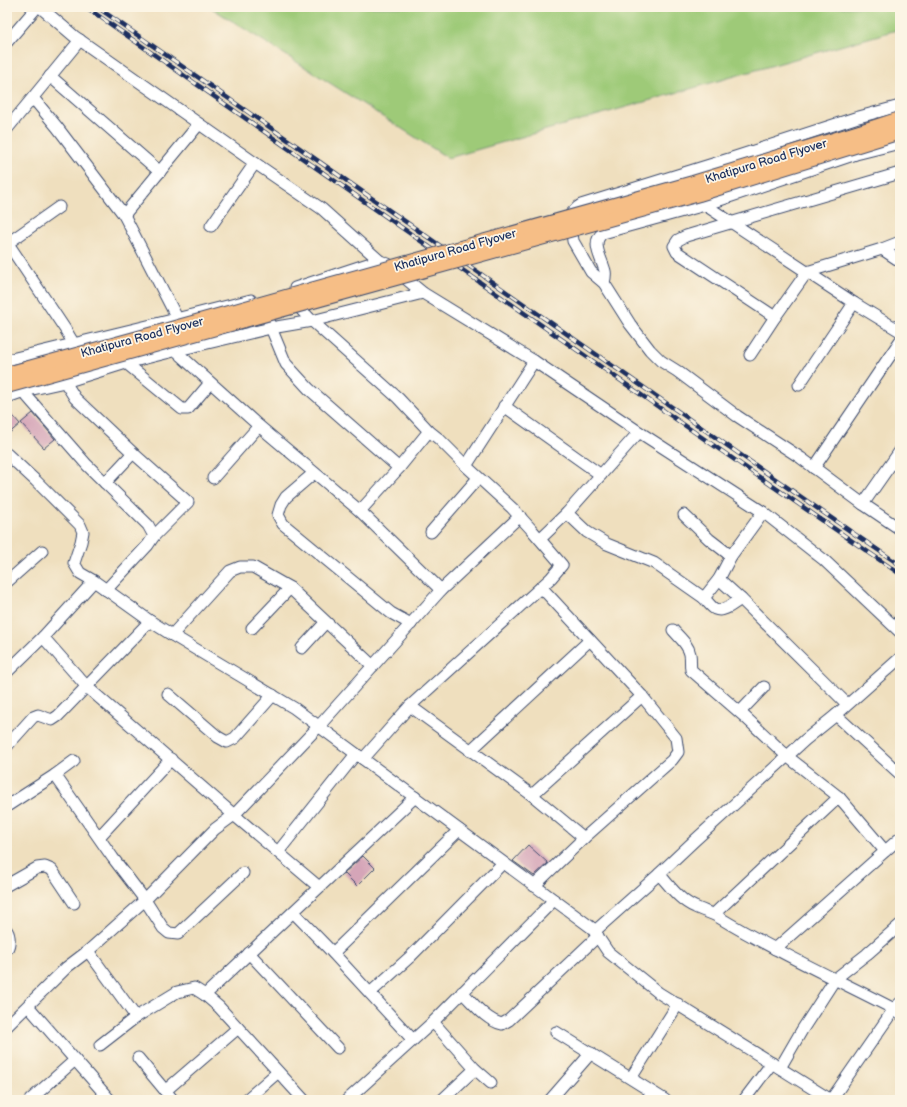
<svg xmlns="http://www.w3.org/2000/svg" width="907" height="1107" font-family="'Balsamiq Sans',sans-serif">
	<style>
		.green { fill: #9eca78; stroke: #5c7c6b }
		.building { fill: #d5a5b8 }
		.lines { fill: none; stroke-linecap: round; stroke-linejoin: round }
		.minor-casing { stroke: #3b496c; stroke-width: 13 }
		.minor { stroke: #fff; stroke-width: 11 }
		.rail-casing { stroke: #1b2f5e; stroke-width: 4.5 }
		.rail { stroke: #fcf5e5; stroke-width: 3; stroke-dasharray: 9; stroke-linecap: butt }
		.major-bridge-casing { stroke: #3b496c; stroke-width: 16; stroke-linecap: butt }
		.major-bridge { stroke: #f6be86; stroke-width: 14 }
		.labels { text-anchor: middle; stroke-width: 3.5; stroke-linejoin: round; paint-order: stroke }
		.street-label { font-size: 12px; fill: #1b2f5e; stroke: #fcf5e5 }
	</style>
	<rect width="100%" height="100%" fill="#fcf5e5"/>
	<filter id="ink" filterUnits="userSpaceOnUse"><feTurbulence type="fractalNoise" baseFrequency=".025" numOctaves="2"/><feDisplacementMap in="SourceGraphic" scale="8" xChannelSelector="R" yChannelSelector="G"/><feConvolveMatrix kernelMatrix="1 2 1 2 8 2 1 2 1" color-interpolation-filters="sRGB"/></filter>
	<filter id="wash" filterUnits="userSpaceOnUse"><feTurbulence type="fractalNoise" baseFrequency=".012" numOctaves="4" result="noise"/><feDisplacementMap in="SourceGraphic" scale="16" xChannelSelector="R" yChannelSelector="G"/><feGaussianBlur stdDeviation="0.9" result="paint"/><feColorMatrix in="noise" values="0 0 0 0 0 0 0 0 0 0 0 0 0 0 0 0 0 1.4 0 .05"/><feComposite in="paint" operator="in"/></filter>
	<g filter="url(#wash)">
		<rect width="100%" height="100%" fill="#efdfbe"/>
		<polygon class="green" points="210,7 900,7 900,29 448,158"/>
		<g id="blocks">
			<g class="building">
				<polygon points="7,409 20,424 7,435"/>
				<polygon points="33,413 55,439 44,448 21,423"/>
				<polygon points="528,845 548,863 534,876 513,861"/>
				<polygon points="363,856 375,868 357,886 344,873"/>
			</g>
		</g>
	</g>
	<g filter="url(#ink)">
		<use href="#blocks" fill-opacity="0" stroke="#3b496c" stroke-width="1"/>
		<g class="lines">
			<defs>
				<g id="minor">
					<polyline points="40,7 74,36 255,163 322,209 380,261 388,264 423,293 534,361 639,432 763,512 824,560 900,632"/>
					<polyline points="7,42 37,7"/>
					<polyline points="50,76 160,172"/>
					<polyline points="33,98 57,127 124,215 177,318"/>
					<polyline points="900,106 855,118 729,159 581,205 578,207 570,215 573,241 591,272 604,283 630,324 650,350 661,361 677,371 737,416 801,458 863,504 900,529"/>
					<polyline points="7,129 80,40"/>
					<polyline points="705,205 854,303 900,331"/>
					<polyline points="124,215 199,124"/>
					<polyline points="211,226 255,163"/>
					<polyline points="7,242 65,329 74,344"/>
					<polyline points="8,243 59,207"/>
					<polyline points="882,249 900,261"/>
					<path d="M 604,283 C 605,279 606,275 605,271 C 602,259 590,242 603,233 L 705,205 L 856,154 L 900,143"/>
					<polyline points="295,288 374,262 380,261"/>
					<polyline points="293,301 312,321 398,398 429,431 439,439 466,466 512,508 531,529 562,565 551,578 410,706 363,759"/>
					<polyline points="775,317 677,252 674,246 678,240 686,236 900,173"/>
					<polyline points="269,323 286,364 309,389 399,468"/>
					<polyline points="178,350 181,356 259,426 360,511 441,590"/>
					<polyline points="750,355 775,317 807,272 882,249 900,242"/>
					<polyline points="7,360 168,321 251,300"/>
					<polyline points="126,363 182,409 188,409 210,383"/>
					<polyline points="65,382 75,398 133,453 188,502 154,536"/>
					<polyline points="799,385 854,303"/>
					<polyline points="24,391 25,394 87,465 148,525 154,536 148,545 106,590"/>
					<polyline points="7,397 24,391 65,382 126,363 178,350 271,328 312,321 423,293"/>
					<polyline points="504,406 601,475"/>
					<polyline points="7,454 36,481 80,525 83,532 81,542 74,563 80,573 94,581 150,621 172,635 294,708 592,928 608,952 659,993 831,1100"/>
					<polyline points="466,466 534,361"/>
					<polyline points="814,468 900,341"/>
					<polyline points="314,473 286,497 281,505 278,515 283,524 391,613 411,624"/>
					<polyline points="213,478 259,426"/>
					<polyline points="105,483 133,453"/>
					<polyline points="863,504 900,451"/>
					<polyline points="360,511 399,468 429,431"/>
					<polyline points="567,513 587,532 607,544 654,563 704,598 719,579 731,556 763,512"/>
					<polyline points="684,515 709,539 731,556"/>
					<polyline points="431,532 478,478"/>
					<polyline points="540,539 567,513 639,432"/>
					<polyline points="719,579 741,599 847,704"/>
					<polyline points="7,582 42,551"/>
					<path d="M 704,598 C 707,601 711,607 715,609 C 724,613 734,603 741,599"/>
					<polyline points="252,628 290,588"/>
					<path d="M 673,630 C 679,637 688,644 690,654 C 691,659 690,664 691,670 L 744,716 L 788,757 L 839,797 L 885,851"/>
					<polyline points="172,635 230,571 240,567 253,567 290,588 373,666"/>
					<polyline points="43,637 87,687 234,815 319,887"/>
					<polyline points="302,648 326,622"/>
					<polyline points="7,672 43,637 94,581"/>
					<polyline points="168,694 218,737 227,742 235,738 273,695"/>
					<polyline points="410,706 532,795 584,838"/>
					<polyline points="740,712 764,687"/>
					<polyline points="836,715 900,774"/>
					<polyline points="7,746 33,717 38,715 52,720 58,716 150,621"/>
					<polyline points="470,751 590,640"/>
					<polyline points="55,775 74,761"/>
					<polyline points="532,795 642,696"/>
					<polyline points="7,806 55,775 113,858 145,900 163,928 169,933 178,934 243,873"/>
					<polyline points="99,837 171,759"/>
					<polyline points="278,852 356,754"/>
					<path d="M 659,874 C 670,886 680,901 695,907 C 703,911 712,913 720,918 C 776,952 836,979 894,1009 L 900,1014"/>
					<polyline points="7,885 37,868 45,867 52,870 74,903"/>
					<polyline points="534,886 584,838 672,760 678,752 676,738 642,696 541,587"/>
					<polyline points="293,912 333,953 413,1040"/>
					<polyline points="714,914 839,797"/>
					<path d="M 7,931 C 10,936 10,944 7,949"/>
					<polyline points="595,931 659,874 694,841 805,740 836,715 900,658"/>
					<polyline points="775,949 900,838"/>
					<polyline points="88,951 136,1017"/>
					<polyline points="249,953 338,1048"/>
					<polyline points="333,953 459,830"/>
					<path d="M 462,992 C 474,1004 486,1020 502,1024 L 509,1020 L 598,936"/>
					<polyline points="370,993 411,956 503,863"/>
					<polyline points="205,995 415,797"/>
					<polyline points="28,1006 110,1100"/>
					<polyline points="433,1022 554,900"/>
					<polyline points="7,1026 67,967 88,951 145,900 215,829 234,815 319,726 441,590 520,516"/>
					<polyline points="556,1032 665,1100"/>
					<polyline points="100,1045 136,1017 177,992 194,988 205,995 219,1007 304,1100"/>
					<polyline points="138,1058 173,1100"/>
					<polyline points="780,1068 802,1030 835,979 867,954 900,925"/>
					<polyline points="631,1078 678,1004"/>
					<polyline points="165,1091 238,1028"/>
					<polyline points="30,1100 75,1060"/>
					<polyline points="246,1100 278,1072"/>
					<polyline points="347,1100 433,1022 475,1069 491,1083"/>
					<polyline points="442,1100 475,1069"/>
					<polyline points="550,1100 591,1053"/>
					<polyline points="647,1100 653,1093"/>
					<polyline points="744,1100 772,1063"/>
					<polyline points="831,1100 894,1009 900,1003"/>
				</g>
			</defs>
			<use href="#minor" class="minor-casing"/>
			<use href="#minor" class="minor"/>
			<defs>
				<g id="rail">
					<polyline points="86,7 700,436 900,574"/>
					<polyline points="97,7 850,531 900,565"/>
				</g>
			</defs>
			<use href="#rail" class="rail-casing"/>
			<use href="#rail" class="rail"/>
			<defs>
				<g id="major-bridge">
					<polyline points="7,374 164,331 693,183 863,131 900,119"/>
					<polyline points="7,386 699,194 900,132"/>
				</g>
			</defs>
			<use href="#major-bridge" class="major-bridge-casing"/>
			<use href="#major-bridge" class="major-bridge"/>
		</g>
	</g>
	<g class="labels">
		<g class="street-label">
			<text transform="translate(766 161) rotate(-17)" y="4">Khatipura Road Flyover</text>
			<text transform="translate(455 250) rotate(-16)" y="4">Khatipura Road Flyover</text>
			<text transform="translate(142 337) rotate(-15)" y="4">Khatipura Road Flyover</text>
		</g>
	</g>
	<rect width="907" height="1107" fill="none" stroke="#fcf5e5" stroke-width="24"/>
</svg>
